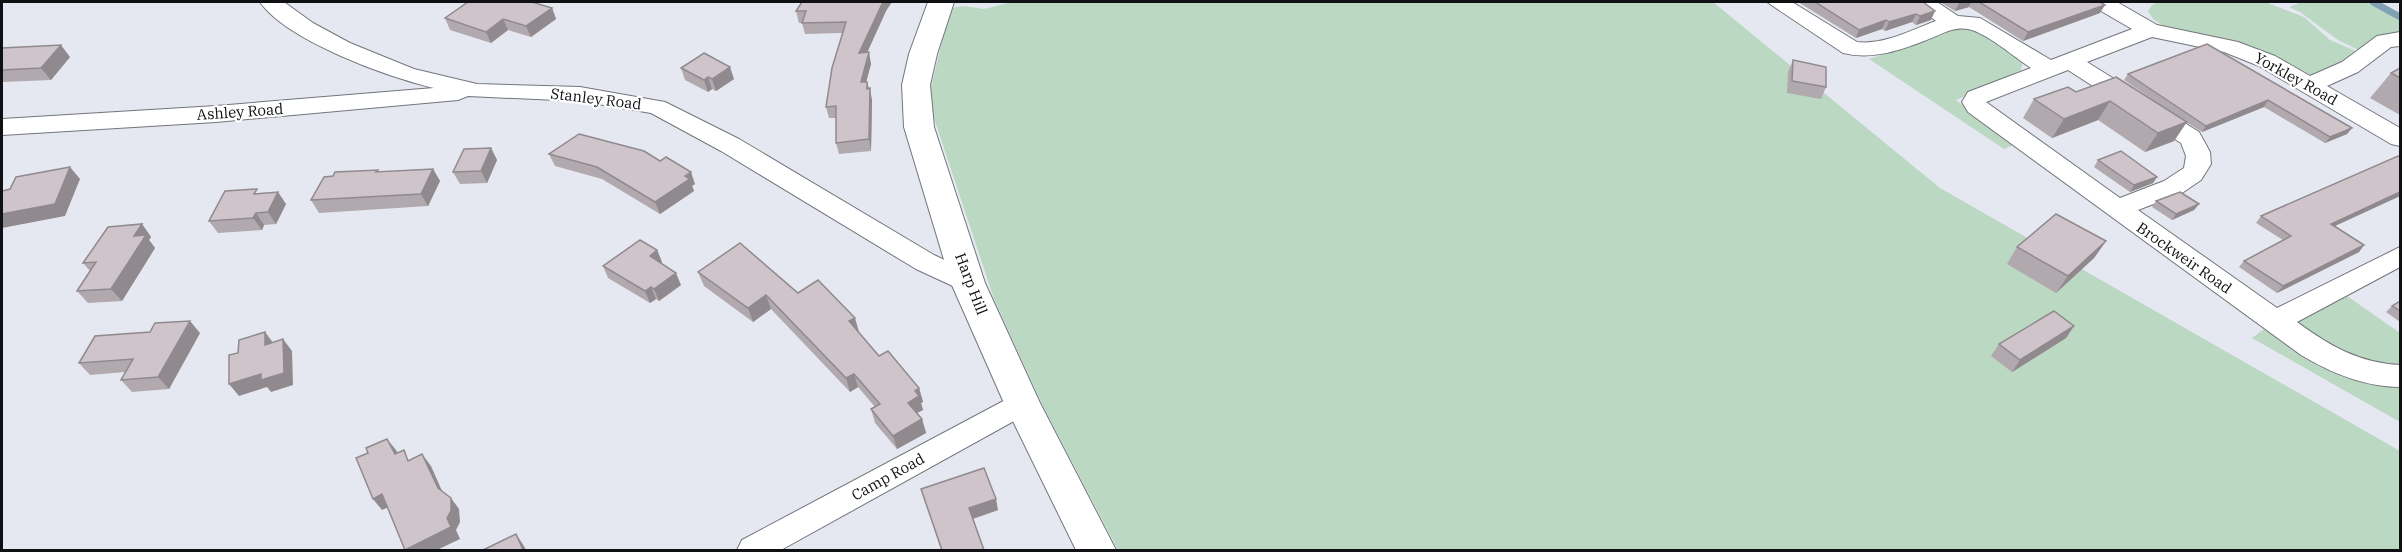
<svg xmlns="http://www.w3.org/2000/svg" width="2402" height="552" font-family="'IBM Plex Serif',serif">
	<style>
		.green { fill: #bbd8c2 }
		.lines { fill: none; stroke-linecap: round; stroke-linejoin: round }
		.stream { stroke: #81a2b2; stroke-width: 7 }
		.street-casing { stroke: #72757c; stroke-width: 2 }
		.secondary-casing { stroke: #72757c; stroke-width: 2 }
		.street { fill: #fff; fill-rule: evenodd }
		.secondary { fill: #fff; fill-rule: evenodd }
		.wall { fill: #b1a9ad }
		.shaded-wall { fill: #90898d }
		.building { fill: #cec4c9; stroke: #90898d; stroke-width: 1.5 }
		.labels { text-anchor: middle; stroke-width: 4.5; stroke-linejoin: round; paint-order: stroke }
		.street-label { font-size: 15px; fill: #0f1013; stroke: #fff }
	</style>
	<rect width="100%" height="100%" fill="#e5e8f1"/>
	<g class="green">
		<polygon points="1012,2 1713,2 1940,188 2400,451 2400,550 1118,550 1043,406 994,299 928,100 950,8 963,6 984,9"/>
		<polygon points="2159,2 2265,2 2304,17 2330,40 2358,52 2321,75 2302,74 2166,28 2153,19 2148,11 2152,5"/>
		<polygon points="2302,2 2367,2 2400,21 2400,39 2392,39 2369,55 2338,40 2300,12 2289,7"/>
		<polygon points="1954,29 1973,29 2023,62 2021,70 1956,100 2014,145 2004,149 1869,59"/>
		<polygon points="2337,289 2400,333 2400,422 2252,338 2274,322"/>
	</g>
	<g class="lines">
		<polyline class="stream" points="2373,2 2400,17"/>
		<defs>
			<g id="street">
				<path d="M 260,2 L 284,2 L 313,23 L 350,43 L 414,69 L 477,84 L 580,87 L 665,102 L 739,139 L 934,255 L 978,276 L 982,283 L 978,290 L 968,293 L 916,269 L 721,151 L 651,113 L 580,101 L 468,96 L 458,100 L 216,122 L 2,135 L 2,119 L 216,106 L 434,88 C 388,77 287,41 260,2 Z"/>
				<path d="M 1767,2 L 1792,2 L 1857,42 C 1885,45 1911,30 1936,21 L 1912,2 L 1937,2 L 1958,16 L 1980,18 L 2051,60 L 2132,29 L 2094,7 L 2091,2 L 2117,2 L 2157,25 L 2238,42 L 2275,56 L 2310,76 L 2342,62 L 2377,36 L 2400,32 L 2400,46 L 2391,47 L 2358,72 L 2327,86 L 2400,128 L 2400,146 L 2391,144 L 2259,66 L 2224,52 L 2152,37 L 2087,62 L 2199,132 L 2210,152 L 2211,164 L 2201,180 L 2182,193 L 2138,210 L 2277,308 L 2400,247 L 2400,267 L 2297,322 C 2330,346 2359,363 2400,365 L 2400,387 C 2365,387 2331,373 2301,355 L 1968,112 L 1962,102 L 1968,92 L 2031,68 C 2014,57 1987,33 1968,29 C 1953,26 1938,36 1924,41 C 1898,51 1871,60 1843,53 ZM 2068,70 L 2181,143 L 2186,156 L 2184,168 L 2164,181 L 2120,198 L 1986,102 Z"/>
				<polygon points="1022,391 1032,395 1037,403 1032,411 781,550 737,550 742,540"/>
			</g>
			<polygon id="secondary" points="928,2 954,2 937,54 930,85 934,127 985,283 1040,403 1116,550 1076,550 1004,403 951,283 904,127 902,85 909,54"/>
		</defs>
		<use href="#street" class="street-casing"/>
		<use href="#secondary" class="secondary-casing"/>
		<use href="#street" class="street"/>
		<use href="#secondary" class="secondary"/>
	</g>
	<g class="wall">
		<polygon points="1798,2 1923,2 1931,20 1916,25 1912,22 1885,31 1882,29 1856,38"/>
		<polygon points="1940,2 2100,2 2100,13 2023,41 1969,7 1955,11"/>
		<polygon points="552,8 556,19 531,37 508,30 491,43 450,30 445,18"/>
		<polygon points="796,11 886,11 867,52 871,64 866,82 869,88 870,88 872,100 871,151 839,154 836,143 836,118 829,118 826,107 842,33 805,34 802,23 799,23"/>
		<polygon points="2207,44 2352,128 2347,134 2325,143 2264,107 2202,132 2186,122 2174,141 2145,152 2098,120 2052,138 2023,118 2034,99 2076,92 2171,112 2124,80 2128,74"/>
		<polygon points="2,48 70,57 51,80 2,82"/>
		<polygon points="1793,60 1826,87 1821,99 1787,93 1788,72"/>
		<polygon points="681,68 734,79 716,91 712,89 708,92 685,80"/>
		<polygon points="2400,68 2400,115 2370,98 2391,73"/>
		<polygon points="491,148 497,160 487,183 460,184 453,172"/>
		<polygon points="549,154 695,184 692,186 694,191 660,214 602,179 555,166"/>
		<polygon points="2098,160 2157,177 2153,183 2130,192 2094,167"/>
		<polygon points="433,169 440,181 428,206 319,213 311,200 379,172"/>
		<polygon points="261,193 286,204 276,224 264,225 262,230 218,233 209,221"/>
		<polygon points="2400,196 2335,226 2364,245 2359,252 2277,293 2239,267 2244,261 2283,240 2256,223 2261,216"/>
		<polygon points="2156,201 2199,204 2194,210 2172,220 2152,207"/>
		<polygon points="142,224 151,237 149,240 155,248 122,301 88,303 77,291 90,271 83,263"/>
		<polygon points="2106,241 2094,258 2056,293 2007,264 2017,247"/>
		<polygon points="657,250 662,262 661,263 681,285 659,301 656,299 650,303 608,278 603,266"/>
		<polygon points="698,272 798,293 859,332 879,356 919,388 923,402 921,403 923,410 917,413 922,419 926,433 897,449 875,423 871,409 875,407 858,387 850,392 771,309 753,322 704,286"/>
		<polygon points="2400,301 2400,322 2386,312 2392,306"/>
		<polygon points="2074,326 2066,338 2012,372 1991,356 1999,344"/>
		<polygon points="200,333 169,389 132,392 121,380 125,372 90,375 79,363"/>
		<polygon points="921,489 998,510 973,519 984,550 941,550"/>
	</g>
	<g class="shaded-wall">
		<polygon points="883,2 892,2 886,11 862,64 859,53"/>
		<polygon points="1963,2 1971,2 1969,7 1955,11 1959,3"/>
		<polygon points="2105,5 2100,13 2023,41 2028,32"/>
		<polygon points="552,8 556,19 531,37 526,26"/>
		<polygon points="1935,11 1931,20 1916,25 1920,16"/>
		<polygon points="1916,14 1912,22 1885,31 1889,22"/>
		<polygon points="503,19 508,30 491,43 486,32"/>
		<polygon points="1886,20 1882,29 1856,38 1859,30"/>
		<polygon points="61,45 70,57 51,80 41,68"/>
		<polygon points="869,52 871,64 863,94 861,82"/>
		<polygon points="730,67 734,79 716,91 712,79"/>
		<polygon points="708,77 712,89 708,92 704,80"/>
		<polygon points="867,82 872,100 871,151 869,139 867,89"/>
		<polygon points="2268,100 2264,107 2202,132 2206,126"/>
		<polygon points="2110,101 2098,120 2052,138 2064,119"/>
		<polygon points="2187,122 2174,141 2145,152 2158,133"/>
		<polygon points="2352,128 2347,134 2325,143 2330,137"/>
		<polygon points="491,148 497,160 487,183 481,171"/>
		<polygon points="70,167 80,179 65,216 2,228 2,214"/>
		<polygon points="433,169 440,181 428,206 421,194"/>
		<polygon points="691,172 695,184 692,186 694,191 660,214 655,202"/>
		<polygon points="2157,177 2153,183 2130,192 2134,185"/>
		<polygon points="278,192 286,204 276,224 268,212"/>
		<polygon points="2400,192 2400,196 2326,230 2331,224"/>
		<polygon points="2199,204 2194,210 2172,220 2176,214"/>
		<polygon points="256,213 264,225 262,230 253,218"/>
		<polygon points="142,224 151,237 149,240 155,248 122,301 111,289 134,236"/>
		<polygon points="2106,241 2094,258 2056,293 2068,276"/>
		<polygon points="2364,245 2359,252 2277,293 2283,286"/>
		<polygon points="657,250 662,262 655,268 650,256"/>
		<polygon points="676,273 681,285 659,301 654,289"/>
		<polygon points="651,287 656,299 650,303 645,291"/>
		<polygon points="766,295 771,309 753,322 748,308"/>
		<polygon points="855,318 859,332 853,335 849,321"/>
		<polygon points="190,321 200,333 169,389 158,377"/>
		<polygon points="2074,326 2066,338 2012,372 2020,360"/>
		<polygon points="265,332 274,344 265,345"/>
		<polygon points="283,339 292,351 293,385 271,392 267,387 239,396 229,384 261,374"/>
		<polygon points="854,374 858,387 850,392 846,378"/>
		<polygon points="919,388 923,402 921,403 923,410 911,416 908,403 915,391"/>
		<polygon points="922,419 926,433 897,449 893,436"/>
		<polygon points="387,439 396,450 404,466 395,454"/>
		<polygon points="422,454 431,466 446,500 438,488"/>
		<polygon points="382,494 391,506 382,510 373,499"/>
		<polygon points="451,498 459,509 460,522 456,530 460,539 437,550 405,550 447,518"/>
		<polygon points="996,499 998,510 972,519 969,508"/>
		<polygon points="516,534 524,546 526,550 523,550"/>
	</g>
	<g class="building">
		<polygon points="468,2 532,2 552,8 526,26 503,19 486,32 445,18"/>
		<polygon points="802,2 883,2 859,53 869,52 861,82 867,82 867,89 870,88 869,139 836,143 836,106 826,107 832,68 846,22 802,23 806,11 796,11"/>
		<polygon points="1815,2 1923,2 1935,11 1920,16 1916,14 1889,22 1886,20 1859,30"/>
		<polygon points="1979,2 2100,2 2105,5 2028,32"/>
		<polygon points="2207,44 2352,128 2330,137 2268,100 2206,126 2128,74"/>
		<polygon points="61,45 41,68 2,70 2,48"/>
		<polygon points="704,53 730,67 712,79 708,77 704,80 681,68"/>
		<polygon points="1793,60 1826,67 1826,87 1792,81"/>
		<polygon points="2400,68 2400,78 2391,73"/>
		<polygon points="2116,77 2187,122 2158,133 2110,101 2064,119 2034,99 2068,87 2076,92"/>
		<polygon points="579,134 644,151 660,161 666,157 691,172 685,176 690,179 655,202 597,167 549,154"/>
		<polygon points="491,148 481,171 453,172 464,149"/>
		<polygon points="2121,151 2157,177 2134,185 2098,160"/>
		<polygon points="2398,156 2400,157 2400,192 2331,224 2364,245 2283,286 2244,261 2291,236 2261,216"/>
		<polygon points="70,167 55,204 2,214 2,191 10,189 16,177"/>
		<polygon points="433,169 421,194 311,200 324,177 333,176 335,172 378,170 376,172"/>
		<polygon points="257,189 254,194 278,192 268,212 256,213 253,218 209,221 225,191"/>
		<polygon points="2180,192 2199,204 2176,214 2156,201"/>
		<polygon points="2056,214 2106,241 2068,276 2017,247"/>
		<polygon points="142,224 134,236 146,235 111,289 77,291 96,262 83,263 108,227"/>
		<polygon points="640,240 657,250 650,256 676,273 654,289 651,287 645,291 603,266"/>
		<polygon points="740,243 798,293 818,280 855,318 849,321 879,356 888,351 919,388 915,391 919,396 908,403 922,419 893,436 871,409 880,404 854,374 846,378 766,295 748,308 698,272"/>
		<polygon points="2400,301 2400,311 2392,306"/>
		<polygon points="2054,311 2074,326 2020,360 1999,344"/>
		<polygon points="190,321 158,377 121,380 133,359 79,363 95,336 150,332 155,323"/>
		<polygon points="265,332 265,345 283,339 284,373 261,380 261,374 229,384 229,355 238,353 239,340"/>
		<polygon points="387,439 395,454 404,450 408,461 422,454 438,488 451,498 451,511 447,518 451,527 405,550 382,494 373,499 356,458 368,453 366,448"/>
		<polygon points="984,468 996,499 969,508 984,550 942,550 921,489"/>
		<polygon points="516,534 523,550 483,550"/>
	</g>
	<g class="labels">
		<g class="street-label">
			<text transform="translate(2296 79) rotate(29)" y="5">Yorkley Road</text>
			<text transform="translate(596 99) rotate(7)" y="5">Stanley Road</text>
			<text transform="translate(240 112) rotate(-4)" y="5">Ashley Road</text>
			<text transform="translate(2184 258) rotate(35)" y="5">Brockweir Road</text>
			<text transform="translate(971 284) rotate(69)" y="5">Harp Hill</text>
			<text transform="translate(888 477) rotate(-29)" y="5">Camp Road</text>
		</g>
	</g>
	<rect width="2402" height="552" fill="none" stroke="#0f1013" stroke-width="6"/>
</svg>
